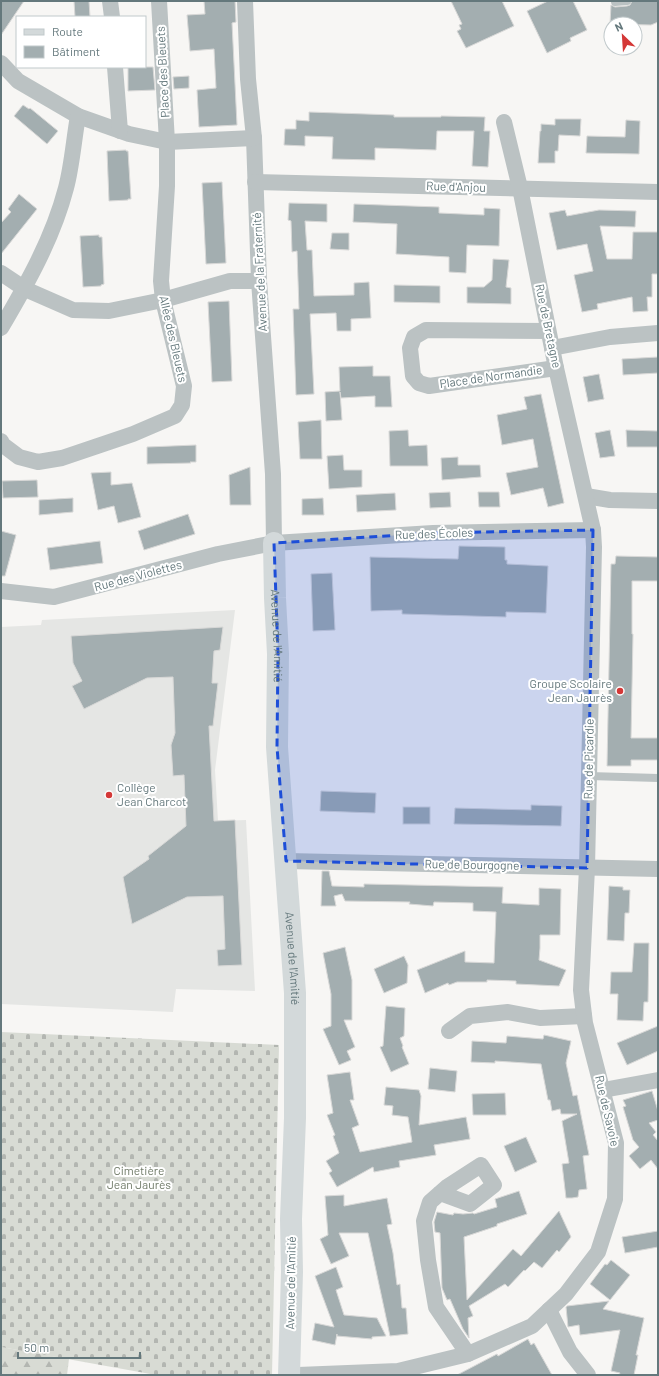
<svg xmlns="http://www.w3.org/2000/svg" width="659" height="1376" font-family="Barlow,sans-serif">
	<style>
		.built { fill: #e5e6e4 }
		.forest { fill: url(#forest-firs) }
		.cemetery { fill: url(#cemetery-stones) }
		.building { fill: #a3aeb0; stroke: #d8d8d7 }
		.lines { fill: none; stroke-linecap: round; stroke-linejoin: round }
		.lane { stroke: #bbc2c3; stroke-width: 8 }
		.street { stroke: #bbc2c3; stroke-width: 16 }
		.secondary { stroke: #d3d9da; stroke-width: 22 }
		.marked { fill: #1d4ed8; fill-opacity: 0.2; stroke: #1d4ed8; stroke-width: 3; stroke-dasharray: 8 5; stroke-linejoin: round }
		.poi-dot { fill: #d43837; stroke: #fff; stroke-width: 1.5 }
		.labels { text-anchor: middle; stroke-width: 4; stroke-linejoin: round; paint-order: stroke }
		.street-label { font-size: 12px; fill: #64787c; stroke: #fff }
		.poi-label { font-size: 12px; fill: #64787c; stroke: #fff; text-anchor: end }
		.park-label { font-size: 12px; fill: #6f7a67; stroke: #fff }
	</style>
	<defs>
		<pattern id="forest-firs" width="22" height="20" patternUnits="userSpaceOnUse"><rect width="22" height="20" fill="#d8dbd4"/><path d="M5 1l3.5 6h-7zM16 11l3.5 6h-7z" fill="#b3b6b1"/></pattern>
		<pattern id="cemetery-stones" width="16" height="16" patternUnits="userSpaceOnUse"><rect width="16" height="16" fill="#d8dbd4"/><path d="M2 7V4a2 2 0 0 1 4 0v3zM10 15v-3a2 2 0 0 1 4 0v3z" fill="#b3b6b1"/></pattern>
	</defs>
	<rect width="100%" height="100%" fill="#f7f6f4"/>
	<polygon class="built" points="235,610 215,770 218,821 246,820 255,991 176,989 173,1012 1,1004 1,627 41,625 42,620"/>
	<polygon class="forest" points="1,1347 69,1359 67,1375 1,1375"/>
	<polygon class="cemetery" points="1,1032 279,1045 272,1375 156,1375 1,1347"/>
	<g class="building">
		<polygon points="1,1 24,1 1,35"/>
		<polygon points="74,1 89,1 90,17 75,17"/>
		<polygon points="204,1 235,1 236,22 232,23 237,125 199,127 197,90 216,88 214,49 190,51 187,15 205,14"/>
		<polygon points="451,1 502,1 514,26 466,48 457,31 461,29 459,25 462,24"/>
		<polygon points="548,1 573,1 587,30 570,38 571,41 547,53 527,11"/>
		<polygon points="632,1 658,1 658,22 651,25 610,24 611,5 615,7 627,6 630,5"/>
		<polygon points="128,67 153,67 155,90 128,91"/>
		<polygon points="189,76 189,88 174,89 173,77"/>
		<polygon points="23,105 29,109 30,108 58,131 47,144 14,116"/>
		<polygon points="309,112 394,115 394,117 441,117 441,116 485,117 484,131 490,131 488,167 472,166 474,131 437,131 436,150 375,148 375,160 332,159 333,137 305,136 305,146 284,145 285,129 296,129 296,120 309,121"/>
		<polygon points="555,119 581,119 580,136 559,135 558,151 555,151 555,163 538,163 540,131 541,131 541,124 555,125"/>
		<polygon points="626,120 640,121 639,154 586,153 587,136 625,137"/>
		<polygon points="126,150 126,151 128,151 131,199 128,199 128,200 109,201 107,151"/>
		<polygon points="222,182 226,263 206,264 202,183"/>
		<polygon points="19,194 37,209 1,254 1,223 11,212 8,209"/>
		<polygon points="289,203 327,204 327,222 305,221 307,250 312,250 314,296 354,295 354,283 369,282 371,318 351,319 351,331 337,331 336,313 310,314 314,394 296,395 293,309 299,309 297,251 292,252 291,221 288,220"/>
		<polygon points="354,204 439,207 439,213 484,215 484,208 500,209 499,246 467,245 466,273 449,272 449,257 396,254 397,224 353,222"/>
		<polygon points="565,210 567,216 599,210 636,211 635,227 600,226 607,259 632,259 633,232 658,232 658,274 652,274 652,297 647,297 648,311 633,312 632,297 597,304 598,309 582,312 574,275 593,271 587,244 557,250 549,213"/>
		<polygon points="332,233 349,233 349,250 330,249"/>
		<polygon points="99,235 99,237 102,237 104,284 101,285 101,286 83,287 80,236"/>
		<polygon points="493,259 509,260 506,287 511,288 511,304 467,303 467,287 484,287 492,280"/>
		<polygon points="394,285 440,286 440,303 394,302"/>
		<polygon points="229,301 232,381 212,382 208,302"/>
		<polygon points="658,357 658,373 623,375 622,359"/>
		<polygon points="373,366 373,376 390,376 392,407 375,407 375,396 341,398 340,392 342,420 326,421 325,392 340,391 339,367"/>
		<polygon points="599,374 604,399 588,402 583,377"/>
		<polygon points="541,394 564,503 548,507 543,488 511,495 506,473 538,467 533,439 502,445 497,415 527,409 524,397"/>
		<polygon points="321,420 322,459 300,459 298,422"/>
		<polygon points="408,430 409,446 427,445 428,466 390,466 389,431"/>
		<polygon points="610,430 615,456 600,458 595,433"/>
		<polygon points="626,430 658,431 658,447 627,447"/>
		<polygon points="196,445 196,462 190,462 191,463 147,464 147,447"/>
		<polygon points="343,455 344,470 362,470 362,487 329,489 327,456"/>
		<polygon points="458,457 458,465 480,465 481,477 442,480 441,458"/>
		<polygon points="250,467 251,505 230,505 229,475"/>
		<polygon points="111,472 111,485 132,483 141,517 118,523 114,506 98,510 91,473"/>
		<polygon points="37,480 38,497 3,498 2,481"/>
		<polygon points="450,492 451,507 430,508 429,493"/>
		<polygon points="478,492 499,492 500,507 479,507"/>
		<polygon points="395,493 396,510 357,512 356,495"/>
		<polygon points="73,498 73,512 39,515 39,500"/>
		<polygon points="323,498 324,515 302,515 302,499"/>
		<polygon points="188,514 195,534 144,550 138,531"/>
		<polygon points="1,531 16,535 5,576 1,576"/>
		<polygon points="100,541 103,563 50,570 47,548"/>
		<polygon points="459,546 505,547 505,560 507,560 507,564 548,566 546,613 506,612 506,617 402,614 402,610 371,611 370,557 458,559"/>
		<polygon points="616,556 658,557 658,581 632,581 632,634 633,634 631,738 658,738 658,760 631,760 631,766 607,766 611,564 615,564"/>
		<polygon points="332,573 335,630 313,631 311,574"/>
		<polygon points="223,627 220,650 214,651 212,683 218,683 213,726 209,726 214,821 235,820 242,965 218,966 217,950 225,949 223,896 187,897 132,924 123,877 149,859 148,856 186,826 184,775 173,776 171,745 175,733 173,677 147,678 84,709 72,686 82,681 73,663 71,636"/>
		<polygon points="321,791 376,793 375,813 320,811"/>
		<polygon points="531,805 562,806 561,826 454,824 455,808 531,810"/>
		<rect x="403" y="807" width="27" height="17"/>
		<polygon points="322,871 329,871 332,886 364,887 364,884 503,887 502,903 539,905 539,888 561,889 560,935 540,935 540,948 539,960 566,970 559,986 516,984 516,981 487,980 487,982 457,982 449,985 448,983 425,993 417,970 465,951 465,962 494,963 496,912 473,911 473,903 434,902 433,906 409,904 410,902 345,901 342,894 334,896 336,906 321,906"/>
		<polygon points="609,886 623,887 623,890 630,890 629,913 625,913 624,941 607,940"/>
		<polygon points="634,943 649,943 648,1002 644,1002 643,1021 617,1020 618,994 610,994 611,972 632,972"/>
		<polygon points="345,947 352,980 352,1020 344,1020 355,1047 347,1051 351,1060 339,1065 323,1029 331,1026 331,994 323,953"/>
		<polygon points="404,956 408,965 407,983 384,993 374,969"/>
		<polygon points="386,1006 405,1008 404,1036 400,1038 403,1046 402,1047 409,1064 391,1072 380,1047 383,1046"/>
		<polygon points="658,1026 658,1051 627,1065 617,1043"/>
		<polygon points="544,1035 571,1041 566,1063 573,1096 577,1095 589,1155 583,1156 587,1189 579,1190 578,1197 572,1198 566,1198 562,1164 569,1163 562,1121 577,1114 561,1114 560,1109 552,1111 550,1100 548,1100 541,1064 495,1061 495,1063 471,1062 472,1041 506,1043 507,1036 543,1039"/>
		<polygon points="430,1068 457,1071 455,1092 428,1089"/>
		<polygon points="350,1072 354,1100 350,1100 359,1125 352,1128 360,1152 412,1142 408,1117 392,1115 393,1106 384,1105 386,1087 419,1090 421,1096 419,1125 466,1117 470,1139 434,1145 436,1155 399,1161 400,1167 374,1172 373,1167 337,1187 329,1173 332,1171 326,1161 339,1153 333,1136 335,1135 327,1115 333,1113 327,1075"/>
		<polygon points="652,1091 658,1111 658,1120 649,1123 656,1132 653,1135 658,1141 658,1169 651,1160 640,1169 629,1156 639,1147 633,1140 623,1107 626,1106 623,1100"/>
		<polygon points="505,1093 506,1115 473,1115 472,1094"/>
		<polygon points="526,1137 537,1162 515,1172 504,1146"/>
		<polygon points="519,1191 527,1214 497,1224 497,1226 464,1237 467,1300 513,1249 521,1256 559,1211 571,1237 559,1252 557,1250 542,1268 534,1262 525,1271 524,1270 508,1287 505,1284 469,1306 473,1316 468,1318 469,1338 463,1329 450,1299 447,1300 442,1288 440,1233 435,1232 434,1222 437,1212 453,1215 454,1213 463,1214 473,1213 474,1214 497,1207 495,1199"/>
		<polygon points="344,1195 344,1206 387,1198 392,1224 387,1225 393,1253 397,1285 400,1284 402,1308 406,1308 408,1334 390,1336 368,1233 339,1233 349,1256 331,1264 320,1239 328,1235 325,1196"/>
		<polygon points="658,1231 658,1247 625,1253 622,1237"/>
		<polygon points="611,1260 630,1275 610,1300 590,1284 605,1264 607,1265"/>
		<polygon points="336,1267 343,1287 336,1290 344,1315 377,1318 386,1336 372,1337 372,1339 337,1336 337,1334 335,1345 312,1340 315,1323 334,1327 315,1276"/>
		<polygon points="609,1301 603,1309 644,1318 636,1355 638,1355 634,1375 619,1375 620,1373 611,1371 620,1330 580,1335 579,1325 568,1327 566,1307 567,1306"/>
		<polygon points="528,1339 531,1345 534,1343 552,1375 457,1375 497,1354 498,1356"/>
	</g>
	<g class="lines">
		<g class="lane">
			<polyline points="615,2 627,1"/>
			<polyline points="589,776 658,778"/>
		</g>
		<g class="street">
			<polyline points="110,1 112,17"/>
			<polyline points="245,1 248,79 254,138 259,281 273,474 274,543"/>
			<polyline points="1,63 18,81 78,116 129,134 167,142 254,138"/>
			<polyline points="115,67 120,131"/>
			<polyline points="255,182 658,192"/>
			<polyline points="1,273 25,289 73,310 109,311 163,300 230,281 259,281"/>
			<path d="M 1,328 C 27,284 53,238 66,188 C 72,166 74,138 78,116"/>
			<polyline points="548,331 426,330 414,337 410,348 413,376 419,383 429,386 556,368"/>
			<polyline points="552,348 610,337 658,333"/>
			<polyline points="1,441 3,445 19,457 38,462 62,458 133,434 175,416 182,405 184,386 163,300 161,281 167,186 167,142 159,1"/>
			<polyline points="586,496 610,500 658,501"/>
			<polyline points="1,591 54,597 218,554 274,543 433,533 593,530"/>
			<polyline points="286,861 658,869"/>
			<polyline points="449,1031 470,1016 508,1012 540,1018 584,1016"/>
			<polyline points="603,1090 658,1080"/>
			<polyline points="440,1193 470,1204 494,1185 481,1165 447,1187 430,1202 424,1221 428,1260 436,1307 468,1354"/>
			<polyline points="549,1310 570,1352 588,1375"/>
			<polyline points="298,1375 398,1371 468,1354 532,1326 566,1294 598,1252 615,1199 616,1143 585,1023 581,990 587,868 594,547 593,530 556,368 520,188 504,122"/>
		</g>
		<path class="secondary" id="s1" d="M 274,543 L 275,598 L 278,654 L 277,747 L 295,993 L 295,1118 L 291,1219 L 292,1272 L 289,1375"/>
	</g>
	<path class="marked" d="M 593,530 L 587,868 L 286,861 L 277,747 L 278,654 L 274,543 L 433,533 Z"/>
	<g class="poi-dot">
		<circle cx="620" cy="691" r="4"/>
		<circle cx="109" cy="795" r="4"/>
	</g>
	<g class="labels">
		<g class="street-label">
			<text transform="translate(163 72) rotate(-93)" y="4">Place des Bleuets</text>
			<text transform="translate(456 187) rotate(2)" y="4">Rue d'Anjou</text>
			<text transform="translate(260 272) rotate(-93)" y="4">Avenue de la Fraternité</text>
			<text transform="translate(548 326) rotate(78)" y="4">Rue de Bretagne</text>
			<text transform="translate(173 339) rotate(77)" y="4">Allée des Bleuets</text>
			<text transform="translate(491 377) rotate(-8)" y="4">Place de Normandie</text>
			<text transform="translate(434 534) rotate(-2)" y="4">Rue des Écoles</text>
			<text transform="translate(138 576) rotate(-15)" y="4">Rue des Violettes</text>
			<text dy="4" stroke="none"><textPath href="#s1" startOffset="93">Avenue de l'Amitié</textPath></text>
			<text transform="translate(589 759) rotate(-89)" y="4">Rue de Picardie</text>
			<text transform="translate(472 865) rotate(1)" y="4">Rue de Bourgogne</text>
			<text dy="4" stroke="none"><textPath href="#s1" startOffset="416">Avenue de l'Amitié</textPath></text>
			<text transform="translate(607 1111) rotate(77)" y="4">Rue de Savoie</text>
			<text transform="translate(291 1283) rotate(-89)" y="4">Avenue de l'Amitié</text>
		</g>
		<g class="poi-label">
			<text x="612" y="688">Groupe Scolaire<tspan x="612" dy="14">Jean Jaurès</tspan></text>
			<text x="117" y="792" text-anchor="start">Collège<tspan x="117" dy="14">Jean Charcot</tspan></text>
		</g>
		<g class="park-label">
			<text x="139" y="1175">Cimetière<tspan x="139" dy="14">Jean Jaurès</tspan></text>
		</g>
	</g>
	<rect width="659" height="1376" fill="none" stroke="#64787c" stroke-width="4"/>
	<rect x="16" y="16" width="130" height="52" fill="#ffffff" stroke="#c1c9cb"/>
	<rect x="24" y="29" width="20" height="6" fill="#d3d9da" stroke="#c1c9cb"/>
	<text x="52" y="36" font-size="12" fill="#64787c">Route</text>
	<rect x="24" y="46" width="20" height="12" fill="#a3aeb0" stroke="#c1c9cb"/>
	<text x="52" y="56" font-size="12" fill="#64787c">Bâtiment</text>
	<g transform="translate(623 36) rotate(335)"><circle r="19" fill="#ffffff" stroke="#c1c9cb"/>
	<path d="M0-3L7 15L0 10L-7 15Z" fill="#d43837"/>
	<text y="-6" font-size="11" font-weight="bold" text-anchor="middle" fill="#64787c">N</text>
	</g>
	<path d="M18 1352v6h122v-6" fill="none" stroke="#64787c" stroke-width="2"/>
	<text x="24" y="1352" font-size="12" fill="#64787c" stroke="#ffffff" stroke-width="3" paint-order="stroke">50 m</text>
</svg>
